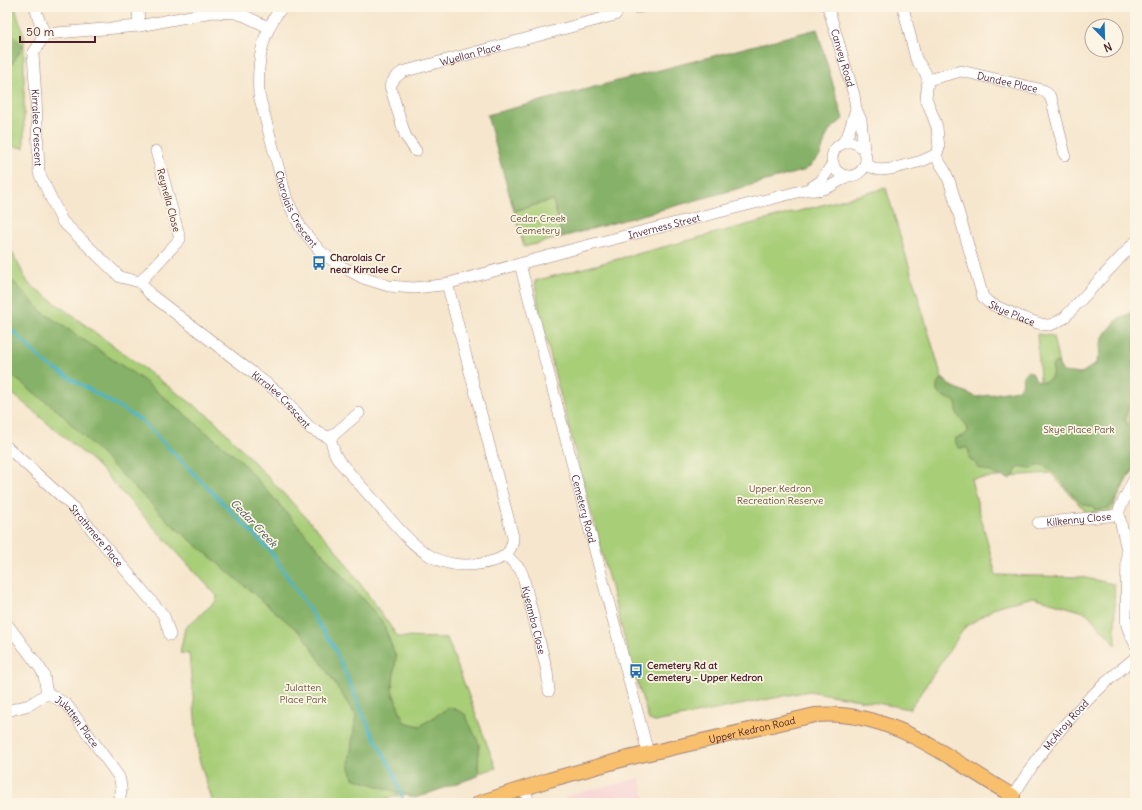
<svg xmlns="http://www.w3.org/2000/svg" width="1142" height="810" font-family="Delius,sans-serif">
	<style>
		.built { fill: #f7cfd3 }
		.green { fill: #a8ce78; stroke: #797652 }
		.forest { fill: #86b168; stroke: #68684a }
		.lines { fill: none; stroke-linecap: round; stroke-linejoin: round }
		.stream { stroke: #4cb6c9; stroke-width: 3 }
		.minor-casing { stroke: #a0827c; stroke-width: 12 }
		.major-casing { stroke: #a0827c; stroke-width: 16 }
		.minor { stroke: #fff; stroke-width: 11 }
		.major { stroke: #f8bf6c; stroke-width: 14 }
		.labels { text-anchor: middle; stroke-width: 3.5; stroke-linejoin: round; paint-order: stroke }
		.street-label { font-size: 10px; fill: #4a1f2b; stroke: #fcf5e5 }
		.park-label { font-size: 10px; fill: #665442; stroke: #fcf5e5 }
		.poi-label { font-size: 10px; font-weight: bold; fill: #4a1f2b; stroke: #fcf5e5; text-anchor: start }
		.water-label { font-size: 11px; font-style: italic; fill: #4b5462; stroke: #fcf5e5 }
	</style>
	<rect width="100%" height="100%" fill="#fcf5e5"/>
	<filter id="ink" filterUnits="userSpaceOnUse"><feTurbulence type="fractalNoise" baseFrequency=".025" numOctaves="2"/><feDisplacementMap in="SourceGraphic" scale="8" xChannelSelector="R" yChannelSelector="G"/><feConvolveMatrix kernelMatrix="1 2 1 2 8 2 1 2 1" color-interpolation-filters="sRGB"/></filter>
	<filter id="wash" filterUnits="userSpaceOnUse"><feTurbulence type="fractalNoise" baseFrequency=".012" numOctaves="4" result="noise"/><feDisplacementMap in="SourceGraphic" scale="16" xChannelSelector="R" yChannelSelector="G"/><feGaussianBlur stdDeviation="0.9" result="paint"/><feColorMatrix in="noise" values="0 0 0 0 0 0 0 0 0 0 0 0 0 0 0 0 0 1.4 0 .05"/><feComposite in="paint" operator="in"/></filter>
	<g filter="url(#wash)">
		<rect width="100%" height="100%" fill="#f6e6cd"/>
		<polygon class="built" points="640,778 646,803 561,803 566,796"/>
		<g class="green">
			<polygon points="7,7 15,7 24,36 24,148 7,145"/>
			<polygon points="886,188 945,388 984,408 1041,393 1037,334 1053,336 1061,374 1087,378 1116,327 1135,307 1135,411 1130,422 1135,434 1135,469 1128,477 1111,511 1094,515 1086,512 1051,473 971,479 996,575 1081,577 1114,584 1116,645 1087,613 1034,597 998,606 965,627 910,709 809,691 655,722 649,720 628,652 554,371 539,309 535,281"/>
			<polygon points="553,200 562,237 524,247 514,211"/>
			<polygon points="7,242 28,283 214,420 334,547 398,637 447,638 496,768 372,803 213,803 199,759 189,654 180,653 185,628 216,601 217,596 95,463 7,389"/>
		</g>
		<g class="forest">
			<polygon points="7,29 23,46 7,72"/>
			<polygon points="817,29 843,119 830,130 826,137 820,156 806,170 562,237 553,200 514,211 487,115"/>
			<polygon points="7,275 41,311 143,380 240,460 382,621 396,657 392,690 404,722 420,726 450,707 465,714 479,744 478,776 415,798 353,778 349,763 356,716 304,636 169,522 57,410 7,372"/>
			<path d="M 1135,310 L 1135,398 L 1129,404 L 1125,420 L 1129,427 L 1131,435 L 1135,446 L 1135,467 L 1123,483 L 1120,494 L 1109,508 L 1095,510 L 1093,507 L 1081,503 L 1065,486 C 1064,481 1048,466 1042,465 C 1038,465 1034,468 1030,468 C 1025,467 1023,466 1018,467 L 1013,477 L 1009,479 L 979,468 L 974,462 L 971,461 L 969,458 L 969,450 L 966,448 L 959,448 L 955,442 L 956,438 L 963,436 L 968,432 C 967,420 959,421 957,413 C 956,408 958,404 954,401 C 947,397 943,398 937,392 L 937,385 L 941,380 L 944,379 L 949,385 L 977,397 L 1017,390 L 1022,385 L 1024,374 L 1028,371 L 1032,373 L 1037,381 L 1045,382 L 1051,378 L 1053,370 L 1052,367 L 1054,363 L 1057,362 L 1063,372 L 1080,374 L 1097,363 L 1102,339 L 1106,332 L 1110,329 L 1116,321 L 1119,318 L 1127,317 Z"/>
		</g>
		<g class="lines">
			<polyline class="stream" points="7,325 45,363 141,420 271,552 334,647 370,730 394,773 404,803"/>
		</g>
	</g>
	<g filter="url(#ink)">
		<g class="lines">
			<defs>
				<g id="minor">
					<path id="s1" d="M 35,7 L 39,20 L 45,34 L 33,54 L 36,98 L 39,173 L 62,221 L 120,277 L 140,282 L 150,294 L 279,393 L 311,429 L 330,438 L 335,454 L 339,461 C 354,478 369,495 384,512 C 416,549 439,576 493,561 C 505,558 513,550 513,537 L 447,283"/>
					<polyline points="138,7 139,26"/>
					<path id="s2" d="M 282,7 C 261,33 257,63 259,95 L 287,200 L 301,228 L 320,251 L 339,265 L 363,278 L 389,286 L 414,288 L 442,285 L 574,249 L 809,189 L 821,181 L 833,163"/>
					<polyline points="635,7 638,8 642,7"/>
					<path id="s3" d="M 828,7 L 854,95 L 856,109 L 861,120 L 864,150"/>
					<polyline points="45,34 139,26 212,12 235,13 245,16 268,27"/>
					<path id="s4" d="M 928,80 L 961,71 L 1043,90 L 1049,95 L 1052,101 L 1065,155"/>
					<circle cx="849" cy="159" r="17"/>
					<polyline points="842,144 849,132 856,109"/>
					<path id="s5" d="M 416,151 L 405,135 L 390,86 L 395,78 L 402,72 L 615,15 L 620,7"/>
					<path id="s6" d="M 935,155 L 945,171 L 950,183 L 983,297 L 988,302 L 993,305 C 1005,310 1038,326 1049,325 C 1055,324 1059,321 1064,318 L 1135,242"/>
					<polyline points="865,165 880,170 891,169 922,161 935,155 939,149 937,127 926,98 928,80 925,72 916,59 903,7"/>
					<path d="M 809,190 C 825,192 834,184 847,176"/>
					<path id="s7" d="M 520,264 L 648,753"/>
					<polyline points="140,282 180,239 156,151"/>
					<polyline points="330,438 359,413"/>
					<path id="s8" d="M 7,447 L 71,505 L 164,616 L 170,635"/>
					<polyline points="1135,477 1119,510 1119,515 1127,550 1126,622 1128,629 1135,644"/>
					<path id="s9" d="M 1038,523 L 1119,515"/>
					<path id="s10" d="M 506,555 L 520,569 L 523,576 L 547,671 L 549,691"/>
					<path id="s11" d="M 7,624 L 40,668 L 44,675 L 46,689 L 48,693 L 67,705 L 119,777 C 122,787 123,796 115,803"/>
					<polyline points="7,711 29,705 48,693"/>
					<polyline points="524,787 529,803"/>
					<path id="s12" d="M 1009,803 C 1041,747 1084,698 1135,658"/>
				</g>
				<g id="major">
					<path id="s13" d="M 479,803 L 549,780 L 628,758 L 815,715 C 891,708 950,760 1013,796"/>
				</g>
			</defs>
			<use href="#minor" class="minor-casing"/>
			<use href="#major" class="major-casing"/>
			<use href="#minor" class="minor"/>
			<use href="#major" class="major"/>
		</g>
	</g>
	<defs>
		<symbol id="bus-bare" viewBox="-9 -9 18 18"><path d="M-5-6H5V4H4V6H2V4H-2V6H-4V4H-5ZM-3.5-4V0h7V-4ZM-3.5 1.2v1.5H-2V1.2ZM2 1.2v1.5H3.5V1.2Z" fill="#1f6fb2" stroke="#fcf5e5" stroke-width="2.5" paint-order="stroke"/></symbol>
	</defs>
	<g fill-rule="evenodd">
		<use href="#bus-bare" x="309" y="253" width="20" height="20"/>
		<use href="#bus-bare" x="626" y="661" width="20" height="20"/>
	</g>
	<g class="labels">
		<g class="street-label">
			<text dy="4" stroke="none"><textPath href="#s5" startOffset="160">Wyellan Place</textPath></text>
			<text dy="4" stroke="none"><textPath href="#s3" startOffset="53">Canvey Road</textPath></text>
			<text dy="4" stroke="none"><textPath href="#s4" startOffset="82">Dundee Place</textPath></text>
			<text dy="4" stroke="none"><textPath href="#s1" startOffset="126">Kirralee Crescent</textPath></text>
			<text transform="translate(169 200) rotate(75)" y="4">Reynella Close</text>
			<text dy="4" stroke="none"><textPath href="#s2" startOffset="214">Charolais Crescent</textPath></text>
			<text dy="4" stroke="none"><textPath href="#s2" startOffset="624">Inverness Street</textPath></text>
			<text dy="4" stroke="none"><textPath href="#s6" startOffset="184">Skye Place</textPath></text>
			<text dy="4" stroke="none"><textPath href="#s1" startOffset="510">Kirralee Crescent</textPath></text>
			<text dy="4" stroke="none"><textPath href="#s7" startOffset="253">Cemetery Road</textPath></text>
			<text dy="4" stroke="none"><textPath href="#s9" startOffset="41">Kilkenny Close</textPath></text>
			<text dy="4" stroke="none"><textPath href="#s8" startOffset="126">Strathmere Place</textPath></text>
			<text dy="4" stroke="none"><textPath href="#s10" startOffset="73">Kyeamba Close</textPath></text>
			<text dy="4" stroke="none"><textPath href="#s11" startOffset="123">Julatten Place</textPath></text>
			<text dy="4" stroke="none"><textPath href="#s12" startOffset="97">McAlroy Road</textPath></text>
			<text dy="4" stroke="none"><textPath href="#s13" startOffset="283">Upper Kedron Road</textPath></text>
		</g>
		<g class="park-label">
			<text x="538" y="222">Cedar Creek<tspan x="538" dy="12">Cemetery</tspan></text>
			<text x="1079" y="433">Skye Place Park</text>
			<text x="780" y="492">Upper Kedron<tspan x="780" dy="12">Recreation Reserve</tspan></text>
			<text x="303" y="691">Julatten<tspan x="303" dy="12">Place Park</tspan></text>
		</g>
		<g class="poi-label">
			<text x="330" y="261">Charolais Cr<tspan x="330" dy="12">near Kirralee Cr</tspan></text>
			<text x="647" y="669">Cemetery Rd at<tspan x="647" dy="12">Cemetery - Upper Kedron</tspan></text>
		</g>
		<g class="water-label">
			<text transform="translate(254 523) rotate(46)" y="4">Cedar Creek</text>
		</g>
	</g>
	<rect width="1142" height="810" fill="none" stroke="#fcf5e5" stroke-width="24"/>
	<g transform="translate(1104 38) rotate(157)"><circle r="19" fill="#fcf5e5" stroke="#b59f9b"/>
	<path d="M0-3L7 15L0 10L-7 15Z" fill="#1f6fb2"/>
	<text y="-6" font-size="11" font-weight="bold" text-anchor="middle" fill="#4a1f2b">N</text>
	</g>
	<path d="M20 36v6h75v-6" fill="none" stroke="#4a1f2b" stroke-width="2"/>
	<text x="26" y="36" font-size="12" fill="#4a1f2b" stroke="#fcf5e5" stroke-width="3" paint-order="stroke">50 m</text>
</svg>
